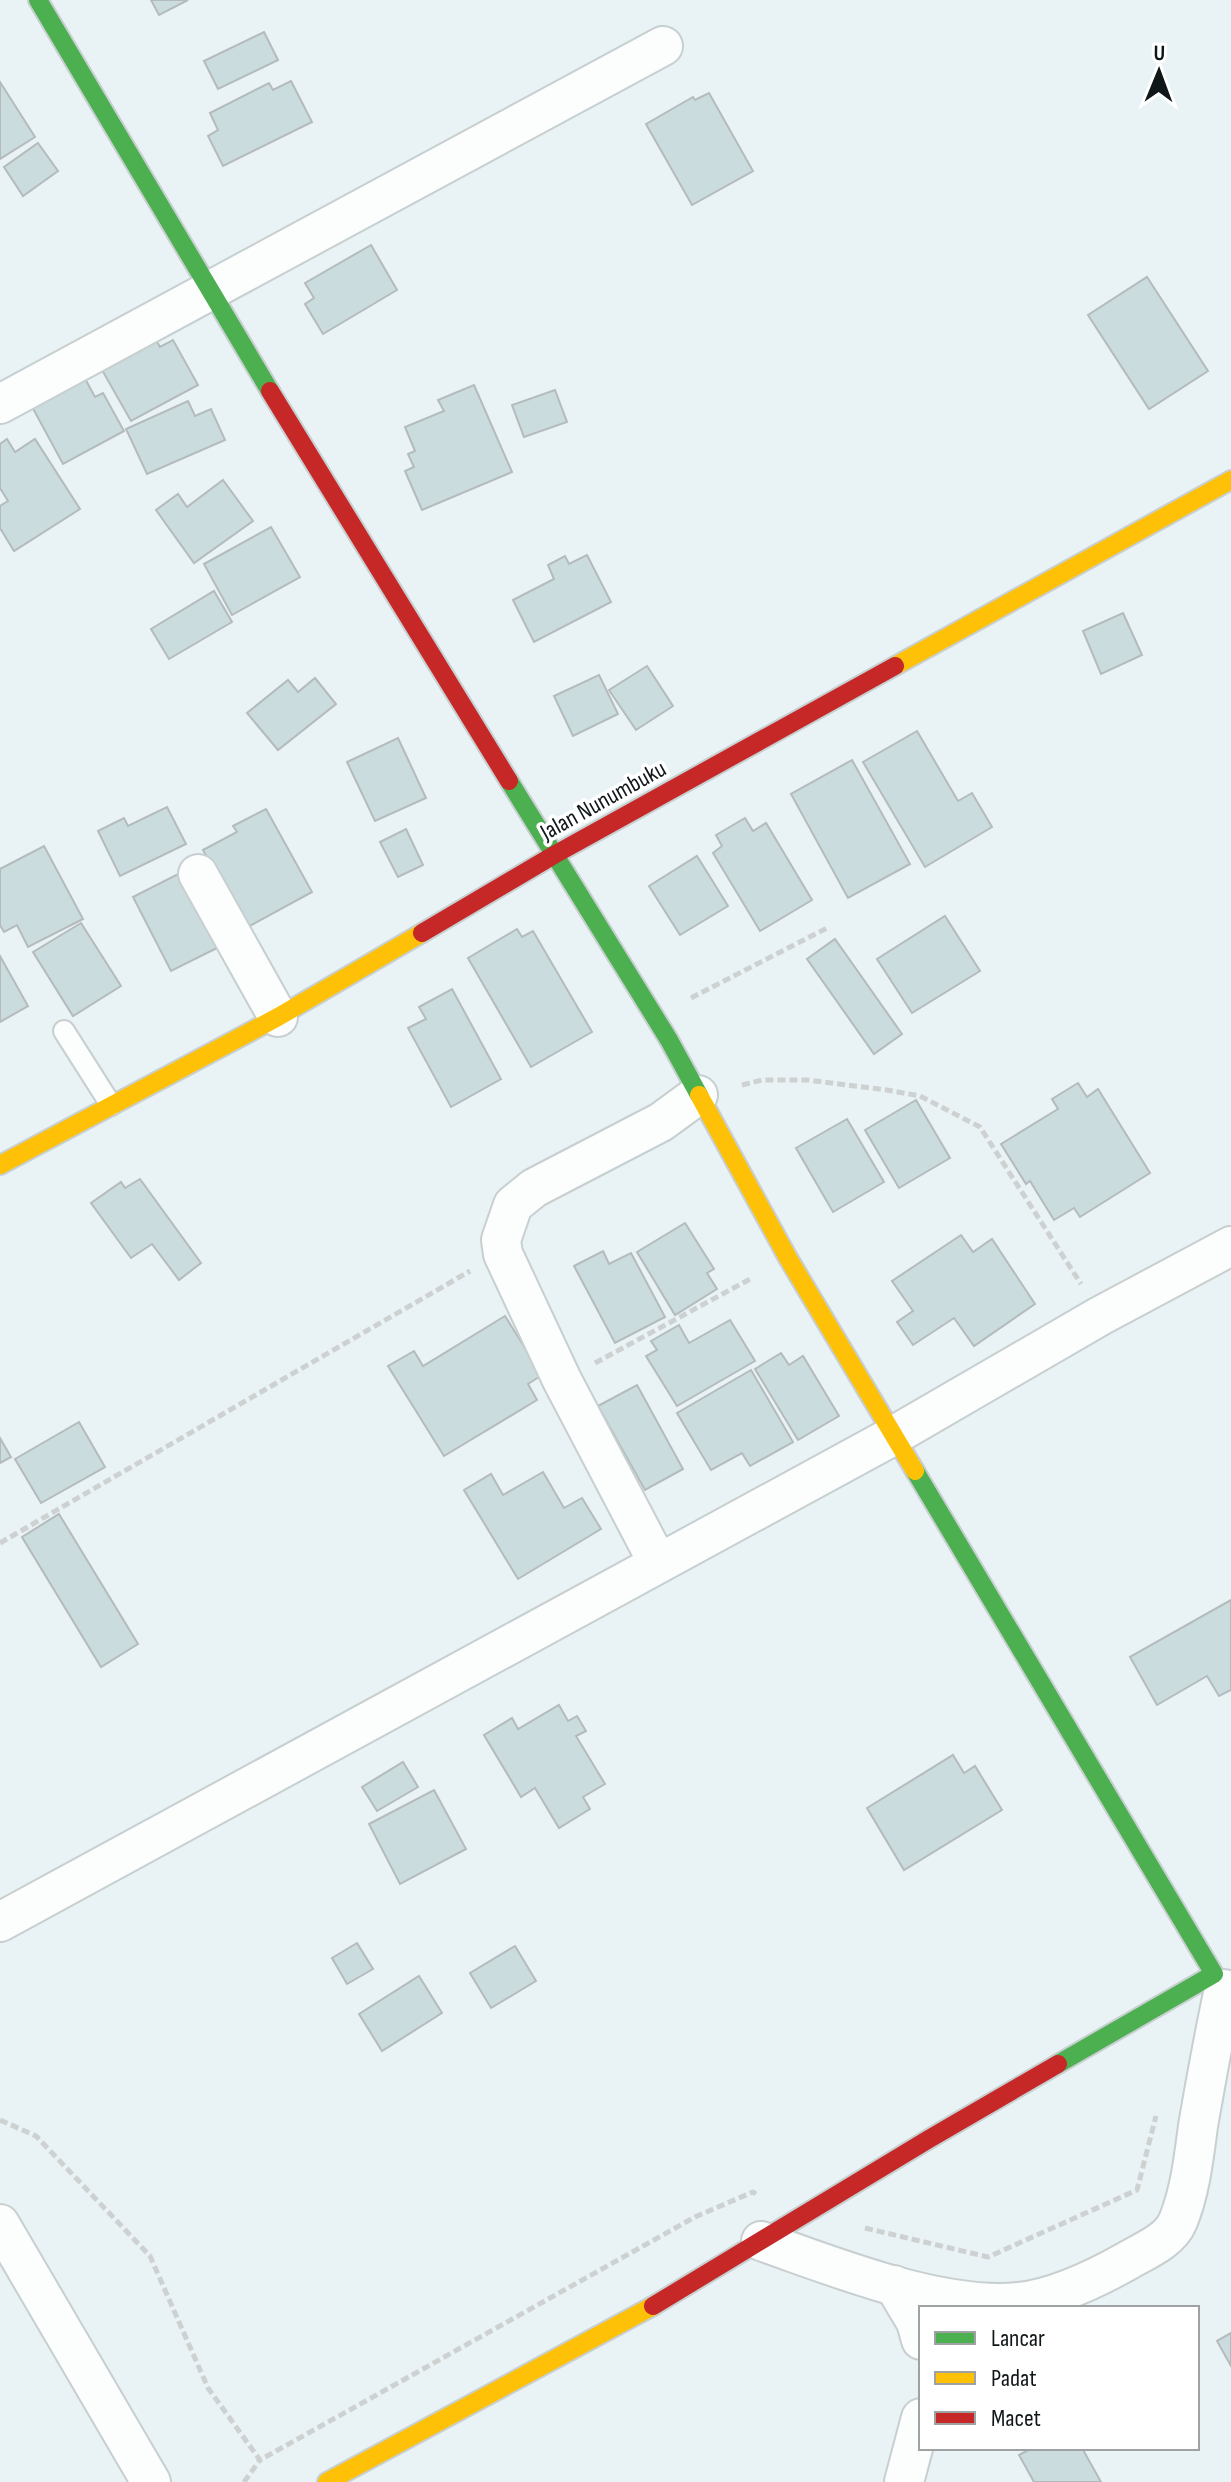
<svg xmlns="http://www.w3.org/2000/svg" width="1231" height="2482" font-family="'Sofia Sans Condensed',sans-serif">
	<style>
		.building { fill: #cbdcde; stroke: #b4bbbc; stroke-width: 2 }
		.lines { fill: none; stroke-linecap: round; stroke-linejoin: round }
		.lane-casing { stroke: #c7cfd0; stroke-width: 24 }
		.street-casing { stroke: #c7cfd0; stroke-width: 42 }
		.fast-casing { stroke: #c7cfd0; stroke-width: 22 }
		.slow-casing { stroke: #c7cfd0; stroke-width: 22 }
		.jam-casing { stroke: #c7cfd0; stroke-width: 22 }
		.path { stroke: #ced1d1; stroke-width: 5; stroke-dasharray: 8 4; stroke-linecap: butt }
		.lane { stroke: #fcfdfd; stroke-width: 20 }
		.street { stroke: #fcfdfd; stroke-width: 38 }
		.fast { stroke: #4caf50; stroke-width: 18 }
		.slow { stroke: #ffc107; stroke-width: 18 }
		.jam { stroke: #c62828; stroke-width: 18 }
		.labels { text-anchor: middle; stroke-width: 7; stroke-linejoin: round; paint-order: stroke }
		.street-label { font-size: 24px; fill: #101718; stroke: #fff }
	</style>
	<rect width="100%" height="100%" fill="#e9f2f4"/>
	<g class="building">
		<polygon points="151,0 188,0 159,15"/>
		<polygon points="264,32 278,60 218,89 204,61"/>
		<polygon points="291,81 312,122 223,166 208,136 218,130 210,113 269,83 273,90"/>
		<polygon points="0,82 35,137 0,159"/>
		<polygon points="709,93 753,171 692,205 646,124 693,97 695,100"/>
		<polygon points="38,143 58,171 23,196 4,167"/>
		<polygon points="371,245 397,290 323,334 305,304 314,298 305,283"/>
		<polygon points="1147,277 1208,371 1149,409 1088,315"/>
		<polygon points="152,333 160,347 173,340 198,385 131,421 98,363"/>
		<polygon points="83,375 95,397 103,393 124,431 63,464 30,403"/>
		<polygon points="474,385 512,472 422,510 405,471 414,467 408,454 415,451 405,427 444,411 438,400"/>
		<polygon points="555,390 567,422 524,437 512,405"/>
		<polygon points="188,401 195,416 211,409 225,440 147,474 126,429"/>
		<polygon points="7,439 15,452 35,439 80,509 14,551 0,528 0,506 8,501 0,488 0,444"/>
		<polygon points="223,480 253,521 194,563 156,510 178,494 187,507"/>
		<polygon points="271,527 300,577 232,615 204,564"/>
		<polygon points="587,555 611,602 534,642 513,600 554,579 548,565 565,556 569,564"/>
		<polygon points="214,591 232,622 169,659 151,629"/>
		<polygon points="1123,613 1142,655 1101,674 1083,631"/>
		<polygon points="647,666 673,706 636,730 609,690"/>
		<polygon points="599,675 618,714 573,736 554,696"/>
		<polygon points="315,678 336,704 278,750 247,713 288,680 298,692"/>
		<polygon points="917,731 958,801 972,793 992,827 925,867 863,762"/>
		<polygon points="398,738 426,798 375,821 347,762"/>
		<polygon points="852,760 910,864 848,898 791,794"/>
		<polygon points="167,807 186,844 120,876 98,831 124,818 128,826"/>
		<polygon points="266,809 312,892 246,928 203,850 237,832 233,826"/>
		<polygon points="745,818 753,831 766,823 812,900 760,931 713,853 722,846 716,835"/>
		<polygon points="406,829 423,865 398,877 380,842"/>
		<polygon points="44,846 83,919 28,947 17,925 4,932 0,925 0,869"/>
		<polygon points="697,856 728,906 680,935 649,886"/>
		<polygon points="182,872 221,946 171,971 133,897"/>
		<polygon points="945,916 980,971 912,1013 877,959"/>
		<polygon points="81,923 121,986 73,1016 33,952"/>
		<polygon points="517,929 522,937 533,931 592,1032 531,1067 468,958"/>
		<polygon points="835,939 902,1034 874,1054 807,959"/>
		<polygon points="0,956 28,1006 0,1022"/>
		<polygon points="452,989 501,1079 451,1107 408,1028 426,1019 419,1007"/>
		<polygon points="1078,1083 1087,1097 1098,1089 1150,1173 1080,1217 1074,1208 1054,1220 1030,1181 1026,1184 1001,1144 1058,1109 1052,1099"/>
		<polygon points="916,1100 950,1158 899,1188 865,1130"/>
		<polygon points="847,1119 884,1182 833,1212 796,1148"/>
		<polygon points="140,1179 201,1263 179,1280 152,1244 131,1258 91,1203 121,1182 125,1188"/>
		<polygon points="685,1223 714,1269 707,1273 717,1289 675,1315 637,1252"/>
		<polygon points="961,1235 973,1252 992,1239 1035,1304 974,1346 954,1318 913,1345 897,1322 913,1311 892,1281"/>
		<polygon points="603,1251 609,1264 631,1253 665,1317 615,1343 574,1266"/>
		<polygon points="505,1316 542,1375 528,1384 537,1400 444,1456 388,1366 414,1351 423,1366"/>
		<polygon points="730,1320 755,1361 677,1406 646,1356 657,1350 651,1341 679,1325 689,1343"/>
		<polygon points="781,1353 789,1365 803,1356 839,1416 798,1440 755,1369"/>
		<polygon points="751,1370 793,1442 750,1466 742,1453 711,1470 677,1413"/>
		<polygon points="637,1385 683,1469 645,1490 598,1406"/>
		<polygon points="79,1422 105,1467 41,1503 15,1459"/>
		<polygon points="0,1438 11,1457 0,1463"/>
		<polygon points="543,1472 564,1508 582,1498 601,1529 518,1579 464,1490 491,1474 503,1495"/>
		<polygon points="59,1514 138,1644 101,1667 22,1537"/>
		<polygon points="1231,1600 1231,1690 1219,1696 1207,1676 1157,1705 1130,1657"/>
		<polygon points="559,1705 568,1721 577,1716 586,1731 576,1736 605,1784 583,1797 590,1809 559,1828 535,1788 521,1797 484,1735 512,1718 518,1729"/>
		<polygon points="953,1755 964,1773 975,1766 1002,1810 904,1870 867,1808"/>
		<polygon points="403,1762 418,1787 377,1811 362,1787"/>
		<polygon points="434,1790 466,1849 400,1884 369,1824"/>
		<polygon points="357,1943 373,1969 347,1984 332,1958"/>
		<polygon points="515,1946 536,1981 491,2008 470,1973"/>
		<polygon points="419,1976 442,2013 382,2051 359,2014"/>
		<polygon points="1231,2333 1231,2366 1217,2341"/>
		<polygon points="1032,2448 1082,2448 1101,2482 1034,2482 1019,2455"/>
	</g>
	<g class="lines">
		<defs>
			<polyline id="lane" points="64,1031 111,1105"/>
			<g id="street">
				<polyline points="0,404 663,46"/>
				<polyline points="198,874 278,1017"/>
				<polyline points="658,1563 562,1380 503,1254 501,1240 513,1205 534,1188 661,1122 698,1095"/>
				<polyline points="0,1922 893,1436 1100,1316 1231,1246"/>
				<polyline points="0,2224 151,2482"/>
				<path d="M 761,2241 C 834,2267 942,2310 1019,2302 C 1056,2298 1095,2279 1127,2261 C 1144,2251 1170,2241 1178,2221 C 1190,2192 1194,2157 1198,2126 C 1206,2080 1214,2035 1224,1989"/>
				<polyline points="894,2285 916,2322 921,2340"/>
				<polyline points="904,2482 921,2418"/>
			</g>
			<g id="fast">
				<polyline points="38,0 270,391"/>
				<polyline points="509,781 669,1040 699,1095"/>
				<polyline points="915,1471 1214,1974 1058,2064"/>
			</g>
			<g id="slow">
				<polyline points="895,666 1231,480"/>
				<polyline points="699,1095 788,1258 915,1471"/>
				<polyline points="0,1165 278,1017 422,933"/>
				<polyline points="327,2482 653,2306"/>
			</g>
			<g id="jam">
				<polyline points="270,391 509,781"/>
				<polyline points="422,933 554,855 895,666"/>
				<polyline points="653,2306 929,2139 1058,2064"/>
			</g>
		</defs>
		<use href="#lane" class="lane-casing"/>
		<use href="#street" class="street-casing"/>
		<use href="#fast" class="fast-casing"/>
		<use href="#slow" class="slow-casing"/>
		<use href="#jam" class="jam-casing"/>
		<g class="path">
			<polyline points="691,998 827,928"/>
			<polyline points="742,1085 762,1080 807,1080 887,1090 920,1096 980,1127 1081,1284"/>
			<polyline points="595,1363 752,1278"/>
			<polyline points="0,1543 470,1271"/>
			<polyline points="0,2120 36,2136 150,2256 208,2388 260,2460 695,2217 753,2192 756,2194"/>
			<polyline points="865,2228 988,2257 1137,2190 1156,2116"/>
			<polyline points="244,2482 260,2460"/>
		</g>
		<use href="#lane" class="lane"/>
		<use href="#street" class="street"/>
		<use href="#fast" class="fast"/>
		<use href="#slow" class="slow"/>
		<use href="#jam" class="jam"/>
	</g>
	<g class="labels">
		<g class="street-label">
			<text transform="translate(603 800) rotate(-29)" y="8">Jalan Nunumbuku</text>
		</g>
	</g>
	<rect x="919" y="2306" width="280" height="144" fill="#ffffff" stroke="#9fa2a3" stroke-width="2"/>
	<rect x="935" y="2332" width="40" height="12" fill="#4caf50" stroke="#9fa2a3" stroke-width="2"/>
	<text x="991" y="2346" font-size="24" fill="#101718">Lancar</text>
	<rect x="935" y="2372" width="40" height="12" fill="#ffc107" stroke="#9fa2a3" stroke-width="2"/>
	<text x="991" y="2386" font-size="24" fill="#101718">Padat</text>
	<rect x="935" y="2412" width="40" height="12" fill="#c62828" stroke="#9fa2a3" stroke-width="2"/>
	<text x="991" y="2426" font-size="24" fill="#101718">Macet</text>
	<g transform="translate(1159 72) rotate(1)" stroke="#ffffff" stroke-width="6" paint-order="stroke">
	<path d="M0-6L14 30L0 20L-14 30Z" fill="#101718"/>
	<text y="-12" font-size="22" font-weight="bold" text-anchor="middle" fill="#101718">U</text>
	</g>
</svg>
